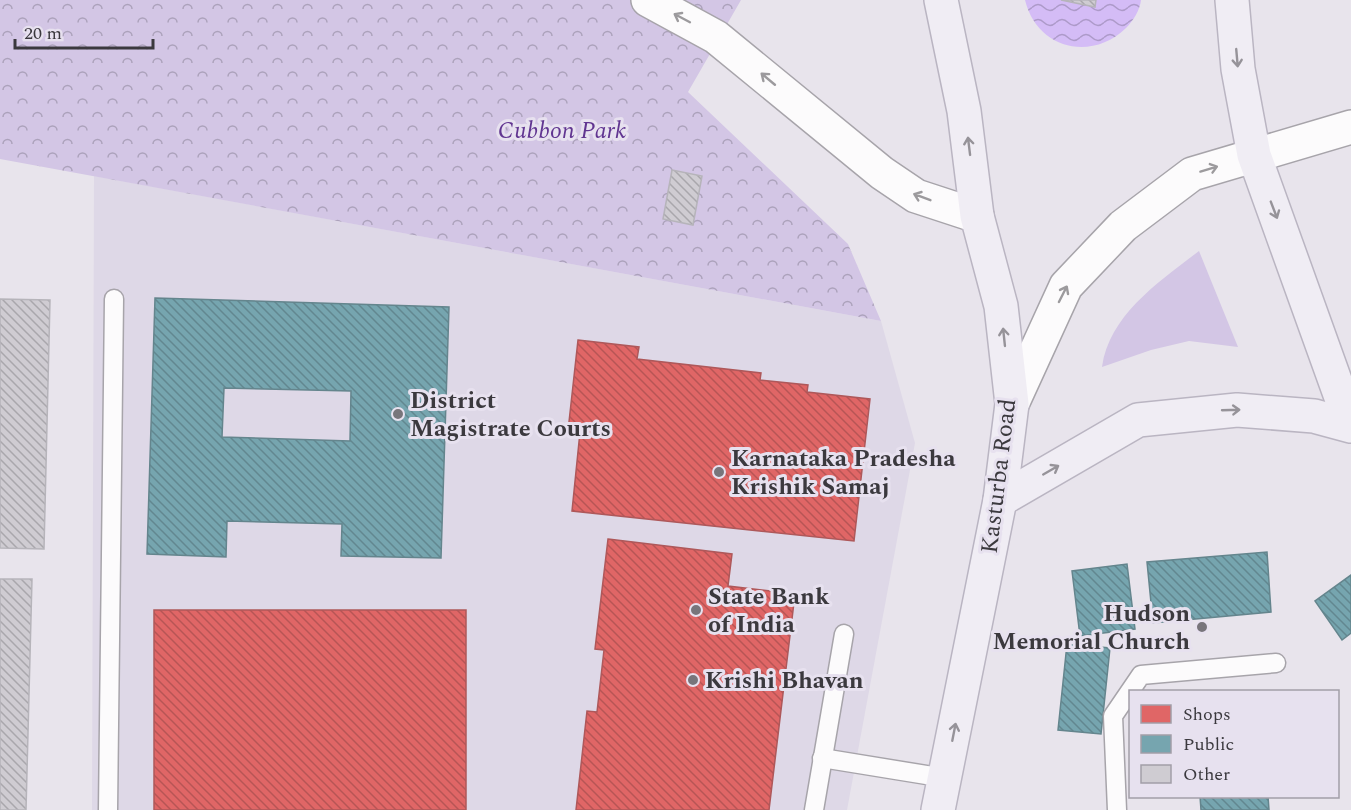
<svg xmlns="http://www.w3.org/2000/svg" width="1351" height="810" font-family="Spectral,serif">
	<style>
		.built { fill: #ded8e7 }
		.grass { fill: #d3c6e5 }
		.forest { fill: url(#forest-crowns) }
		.water { fill: url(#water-waves) }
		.shops { fill: url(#shops-back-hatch); stroke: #ae585a; stroke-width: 1.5 }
		.public { fill: url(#public-back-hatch); stroke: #64858d; stroke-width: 1.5; fill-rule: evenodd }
		.building { fill: url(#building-back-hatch); stroke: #b6b4ba; stroke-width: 1.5 }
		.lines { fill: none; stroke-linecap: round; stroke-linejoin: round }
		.lane-casing { stroke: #a7a4aa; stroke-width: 21 }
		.street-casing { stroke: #a7a4aa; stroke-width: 36 }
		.secondary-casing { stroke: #a7a4aa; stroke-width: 36 }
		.primary-casing { stroke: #bab5c2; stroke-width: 36 }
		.lane { stroke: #fcfbfc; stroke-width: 18 }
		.street { stroke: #fcfbfc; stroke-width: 33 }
		.secondary { stroke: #fcfbfc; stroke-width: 33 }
		.primary { stroke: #f0edf4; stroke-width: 33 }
		.oneway { stroke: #9c9a9d }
		.oneway2 { stroke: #969399 }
		.poi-dot { fill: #78757b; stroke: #e7e1ef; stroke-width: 2 }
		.labels { text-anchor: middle; stroke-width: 6; stroke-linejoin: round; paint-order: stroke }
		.park-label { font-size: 24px; font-style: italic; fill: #613591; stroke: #e7e1ef }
		.poi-label { font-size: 24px; font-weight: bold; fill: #3b393e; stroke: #e7e1ef; text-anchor: start }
		.street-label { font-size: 24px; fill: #3b393e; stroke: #e7e1ef }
	</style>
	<defs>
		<pattern id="forest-crowns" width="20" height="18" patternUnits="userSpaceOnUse" patternTransform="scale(1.5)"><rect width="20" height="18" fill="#d3c6e5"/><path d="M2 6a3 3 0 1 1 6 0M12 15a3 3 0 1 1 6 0" fill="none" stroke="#aca2bb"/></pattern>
		<pattern id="water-waves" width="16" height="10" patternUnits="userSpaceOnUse" patternTransform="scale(1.5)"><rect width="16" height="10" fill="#d4bcf6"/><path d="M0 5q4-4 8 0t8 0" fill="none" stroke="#ad9ac9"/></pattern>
		<pattern id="shops-back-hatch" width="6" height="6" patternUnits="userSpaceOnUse" patternTransform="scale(1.5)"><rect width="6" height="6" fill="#e06666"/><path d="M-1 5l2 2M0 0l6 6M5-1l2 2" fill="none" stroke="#b75555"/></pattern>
		<pattern id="public-back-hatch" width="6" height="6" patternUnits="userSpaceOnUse" patternTransform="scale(1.5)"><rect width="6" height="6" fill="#76a5af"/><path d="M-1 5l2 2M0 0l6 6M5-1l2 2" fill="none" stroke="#628790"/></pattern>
		<pattern id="building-back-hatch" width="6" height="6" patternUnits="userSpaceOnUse" patternTransform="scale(1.5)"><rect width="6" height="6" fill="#cfccd2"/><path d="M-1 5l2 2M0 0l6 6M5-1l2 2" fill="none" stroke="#a9a7ac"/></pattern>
	</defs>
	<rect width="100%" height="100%" fill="#e8e4ec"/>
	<polygon class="built" points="94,176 881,321 915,443 847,810 92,810"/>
	<path class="grass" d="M 1199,251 L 1238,347 L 1189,341 L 1151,350 L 1102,367 C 1109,315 1160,281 1199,251 Z"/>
	<polygon class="forest" points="0,0 741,0 688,92 848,244 881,321 0,159"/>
	<path class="water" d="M 1025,0 L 1141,0 C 1140,10 1133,21 1126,28 C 1091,62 1037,49 1025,0 Z"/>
	<g class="shops">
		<polygon points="578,340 639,347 637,359 761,373 760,380 808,385 807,392 870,399 854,541 572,511 580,432 568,431"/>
		<polygon points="608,539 732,554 728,586 795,594 769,810 576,810 587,711 597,712 604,650 595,649"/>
		<rect x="154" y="610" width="312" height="200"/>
	</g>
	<g class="public">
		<path d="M 155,298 L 449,307 L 441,558 L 341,556 L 342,524 L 227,521 L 226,557 L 147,554 ZM 224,388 L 351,391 L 350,441 L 222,437 Z"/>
		<polygon points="1267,552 1271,612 1153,623 1147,562"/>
		<polygon points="1127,564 1135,629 1080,636 1072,571"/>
		<polygon points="1351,575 1351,633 1342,640 1315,601"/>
		<polygon points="1067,644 1110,648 1101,734 1058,730"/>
		<polygon points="1200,796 1268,796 1269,810 1201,810"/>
	</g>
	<g class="building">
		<polygon points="1061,0 1096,0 1095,7"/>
		<polygon points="672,170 702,176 693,225 663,219"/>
		<polygon points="0,299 50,300 44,549 0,548"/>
		<polygon points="0,579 32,579 26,810 0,810"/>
	</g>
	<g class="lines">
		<defs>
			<g id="lane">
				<polyline points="822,758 945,778"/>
				<polyline points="108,810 114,299"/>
				<polyline points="814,810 844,634"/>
				<polyline points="1117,810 1113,716 1141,675 1276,663"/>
			</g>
			<polyline id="street" points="648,0 716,37 882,173 916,196 977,216"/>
			<polyline id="secondary" points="1012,404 1066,286 1123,226 1192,174 1351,127"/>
			<g id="primary">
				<polyline points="1232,0 1238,69 1254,155 1351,425"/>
				<polyline points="1000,500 1138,420 1237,410 1314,416 1351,426"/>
				<polyline points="938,810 1000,500 1012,404 1001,306 977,216 964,111 941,0"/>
			</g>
		</defs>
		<use href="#lane" class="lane-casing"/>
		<use href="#street" class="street-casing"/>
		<use href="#secondary" class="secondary-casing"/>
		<use href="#primary" class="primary-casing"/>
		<use href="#lane" class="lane"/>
		<use href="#street" class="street"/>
		<use href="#secondary" class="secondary"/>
		<use href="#primary" class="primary"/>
	</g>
	<defs><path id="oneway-shaft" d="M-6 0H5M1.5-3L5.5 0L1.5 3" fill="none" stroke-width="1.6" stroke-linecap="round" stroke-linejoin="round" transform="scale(1.5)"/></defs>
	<g class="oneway">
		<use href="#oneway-shaft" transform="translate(682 18) rotate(-152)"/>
		<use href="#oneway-shaft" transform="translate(768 79) rotate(-140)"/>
		<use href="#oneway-shaft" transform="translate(1209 169) rotate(-17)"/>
		<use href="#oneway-shaft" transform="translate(922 197) rotate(-159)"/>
		<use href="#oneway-shaft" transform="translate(1063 294) rotate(-63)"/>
	</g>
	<g class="oneway2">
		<use href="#oneway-shaft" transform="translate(1237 58) rotate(85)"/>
		<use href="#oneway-shaft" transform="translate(969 146) rotate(-97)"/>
		<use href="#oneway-shaft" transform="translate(1274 210) rotate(69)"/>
		<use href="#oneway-shaft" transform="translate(1004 337) rotate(-96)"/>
		<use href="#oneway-shaft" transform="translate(1231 410) rotate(-2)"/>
		<use href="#oneway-shaft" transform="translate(1051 470) rotate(-30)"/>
		<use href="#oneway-shaft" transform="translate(954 732) rotate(-79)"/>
	</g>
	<g class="poi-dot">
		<circle cx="398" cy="414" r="6"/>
		<circle cx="719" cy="472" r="6"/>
		<circle cx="696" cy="610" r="6"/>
		<circle cx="1202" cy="627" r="6"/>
		<circle cx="693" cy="680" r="6"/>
	</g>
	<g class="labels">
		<g class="park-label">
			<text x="562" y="138">Cubbon Park</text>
		</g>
		<g class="poi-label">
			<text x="410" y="408">District<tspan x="410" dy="28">Magistrate Courts</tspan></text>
			<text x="731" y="466">Karnataka Pradesha<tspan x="731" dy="28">Krishik Samaj</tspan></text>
			<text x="708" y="604">State Bank<tspan x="708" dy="28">of India</tspan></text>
			<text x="1190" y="621" text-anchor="end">Hudson<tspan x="1190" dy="28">Memorial Church</tspan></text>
			<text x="705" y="688">Krishi Bhavan</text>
		</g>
		<g class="street-label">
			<text transform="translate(998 476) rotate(-83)" y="8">Kasturba Road</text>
		</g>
	</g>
	<rect x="1129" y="690" width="210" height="108" fill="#e7e1ef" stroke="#a29ea8" stroke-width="1.5"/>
	<rect x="1141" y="705" width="30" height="18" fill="#e06666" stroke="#a29ea8" stroke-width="1.5"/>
	<text x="1183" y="720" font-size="18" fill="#3b393e">Shops</text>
	<rect x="1141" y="735" width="30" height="18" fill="#76a5af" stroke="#a29ea8" stroke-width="1.5"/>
	<text x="1183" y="750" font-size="18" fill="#3b393e">Public</text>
	<rect x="1141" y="765" width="30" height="18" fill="#cfccd2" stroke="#a29ea8" stroke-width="1.5"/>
	<text x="1183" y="780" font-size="18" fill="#3b393e">Other</text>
	<path d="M15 39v9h138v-9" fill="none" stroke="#3b393e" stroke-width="3"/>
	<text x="24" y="39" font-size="18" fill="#3b393e" stroke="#e7e1ef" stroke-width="4.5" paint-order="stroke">20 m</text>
</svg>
